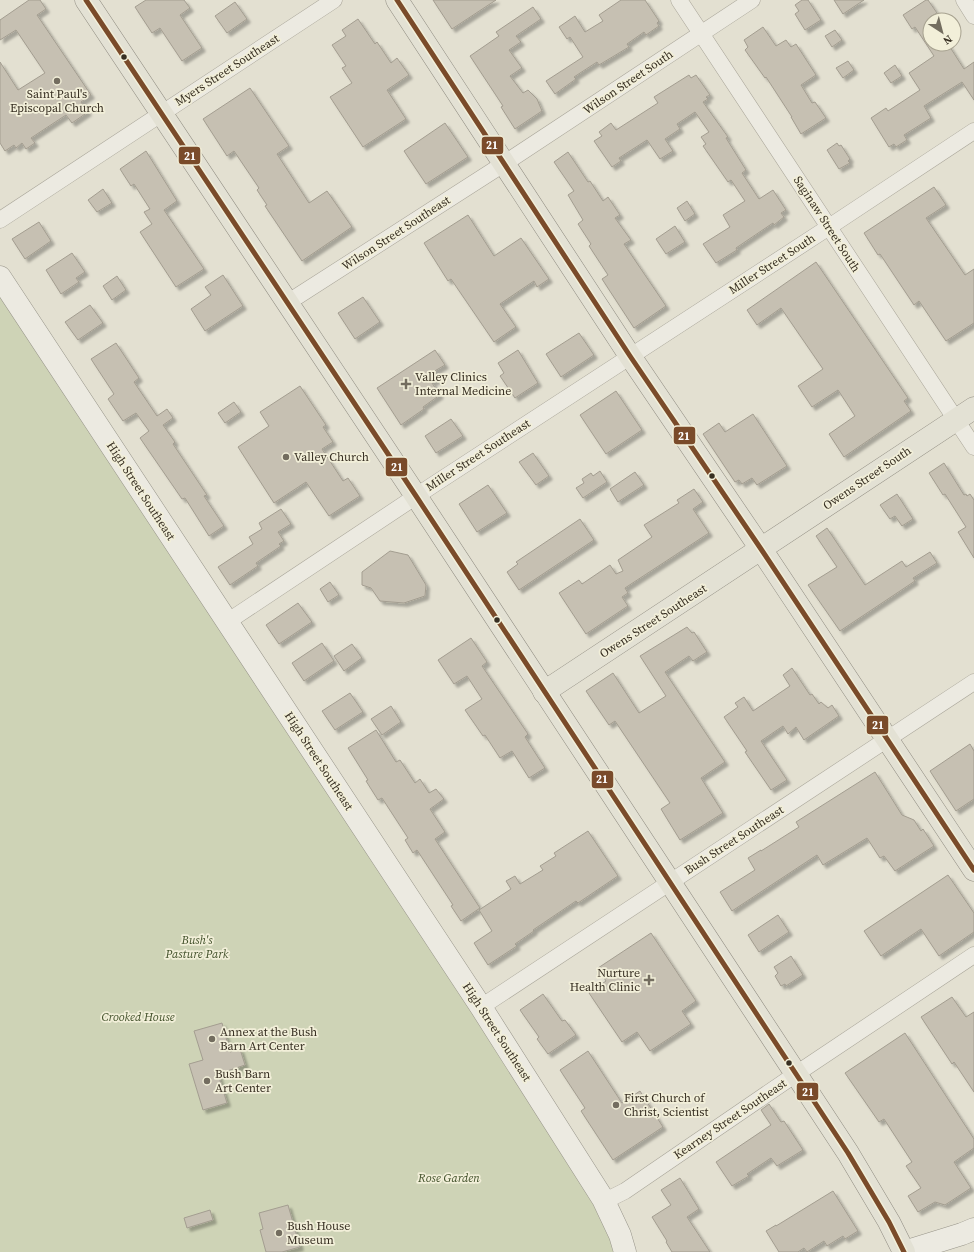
<svg xmlns="http://www.w3.org/2000/svg" width="974" height="1252" font-family="'Source Serif 4',serif">
	<style>
		.green { fill: #ced3b6 }
		.building { fill: #c6c0b2; stroke: #a39d90; filter: url(#shadow) }
		.lines { fill: none; stroke-linecap: round; stroke-linejoin: round }
		.street-casing { stroke: #a9a599; stroke-width: 17 }
		.secondary-casing { stroke: #98958a; stroke-width: 23 }
		.primary-casing { stroke: #8f8b80; stroke-width: 23 }
		.street { stroke: #eceae1; stroke-width: 16 }
		.secondary { stroke: #eceae1; stroke-width: 22 }
		.primary { stroke: #e3e1d4; stroke-width: 22 }
		.bus-1-casing { stroke: #f2efd9; stroke-width: 8 }
		.bus-1 { stroke: #7a4b2a; stroke-width: 5 }
		.bus-dot { fill: #372f22; stroke: #f2efd9; stroke-width: 1.5 }
		.poi-dot { fill: #736d5f; stroke: #f2efd9; stroke-width: 1.5 }
		.labels { text-anchor: middle; stroke-width: 3.5; stroke-linejoin: round; paint-order: stroke }
		.street-label { font-size: 12px; fill: #372f22; stroke: #f2efd9 }
		.poi-label { font-size: 12px; fill: #372f22; stroke: #f2efd9; text-anchor: start }
		.park-label { font-size: 12px; font-style: italic; fill: #42512b; stroke: #f2efd9 }
		.line-badge { stroke: #f2efd9; stroke-width: 1.5 }
		.badge-label { font-size: 11px; text-anchor: middle; font-weight: bold; fill: #fff }
	</style>
	<defs>
		<filter id="shadow"><feDropShadow dx="3.5" dy="3.5" stdDeviation="1" flood-color="#0004"/></filter>
	</defs>
	<rect width="100%" height="100%" fill="#e3e0d1"/>
	<polygon class="green" points="0,290 597,1203 617,1252 0,1252"/>
	<g class="building">
		<polygon points="29,0 40,0 46,9 37,15 91,95 81,102 88,112 72,123 66,115 31,138 35,143 26,149 22,143 16,148 14,145 5,151 0,143 0,62 18,90 45,73 16,30 0,40 0,20"/>
		<polygon points="146,0 184,0 190,8 180,15 202,48 182,61 160,28 152,33 135,7"/>
		<polygon points="433,0 496,0 452,29"/>
		<polygon points="621,0 645,0 659,21 657,23 659,26 646,35 644,32 627,44 629,47 599,65 597,62 574,77 576,79 555,94 546,81 583,57 570,37 567,39 559,27 575,16 585,32 603,21 599,15"/>
		<polygon points="802,0 808,0 821,20 805,30 795,14 799,11 795,5"/>
		<polygon points="834,0 864,0 843,14"/>
		<polygon points="926,0 928,0 937,13 930,17 930,44 948,44 964,69 974,62 974,100 962,82 924,106 931,118 904,135 907,140 896,147 894,144 889,147 871,118 886,108 888,111 920,90 909,73 934,56 915,27 912,29 903,15"/>
		<polygon points="235,2 247,19 227,33 215,16"/>
		<polygon points="533,7 541,19 516,36 521,42 509,50 522,68 510,76 523,93 528,90 537,99 542,111 515,129 501,107 503,106 470,56 499,36 496,32"/>
		<polygon points="358,19 375,44 377,42 391,63 397,58 409,75 387,90 406,119 363,147 330,97 352,83 342,68 346,66 332,45 346,36 342,30"/>
		<polygon points="763,27 776,46 786,40 791,47 796,44 816,75 801,85 812,103 815,102 826,118 801,134 791,117 792,117 766,77 765,78 745,50 748,47 744,40"/>
		<polygon points="835,30 842,40 832,47 825,36"/>
		<polygon points="848,61 854,70 843,78 836,68"/>
		<polygon points="895,65 902,76 891,83 884,73"/>
		<polygon points="689,75 691,78 696,75 710,95 706,97 708,99 703,102 728,137 726,138 746,170 742,173 759,199 773,190 786,210 781,213 784,217 774,225 773,223 736,248 737,250 716,263 703,244 730,227 723,215 745,201 731,180 728,182 703,146 706,144 701,137 709,132 695,112 677,124 680,129 665,139 673,151 660,159 647,140 619,158 621,161 612,167 594,141 602,136 599,132 611,123 616,130 658,103 654,97"/>
		<polygon points="250,88 289,146 277,154 309,203 327,191 352,227 302,261 265,206 267,205 257,190 259,188 234,151 227,156 203,119"/>
		<polygon points="445,123 468,157 426,184 404,151"/>
		<polygon points="837,143 839,146 841,145 850,159 848,161 850,163 839,169 827,150"/>
		<polygon points="146,151 177,201 164,210 204,269 176,287 140,232 152,224 144,212 150,209 134,184 131,186 120,169"/>
		<polygon points="568,152 588,182 590,181 603,201 608,197 620,215 615,218 631,240 624,244 666,306 634,328 602,279 608,275 589,246 591,244 578,224 583,220 568,195 574,191 554,162"/>
		<polygon points="934,187 946,205 926,218 965,275 974,269 974,323 946,341 919,301 914,305 880,254 878,255 864,233"/>
		<polygon points="103,189 112,203 97,212 88,200"/>
		<polygon points="687,201 695,214 685,221 677,208"/>
		<polygon points="468,215 494,256 521,238 549,279 537,287 534,281 500,304 516,327 494,342 451,279 448,281 424,243"/>
		<polygon points="39,222 51,241 25,259 12,239"/>
		<polygon points="675,226 685,242 666,254 656,239"/>
		<polygon points="72,253 85,272 76,278 79,282 61,294 46,270"/>
		<polygon points="816,262 908,398 904,401 911,411 844,457 829,434 855,416 838,390 812,407 798,386 823,369 781,308 757,325 747,310"/>
		<polygon points="223,275 243,306 205,331 191,309 211,295 205,287"/>
		<polygon points="117,276 126,290 112,300 103,286"/>
		<polygon points="363,297 380,322 355,339 338,313"/>
		<polygon points="90,305 103,323 78,340 65,322"/>
		<polygon points="579,333 594,355 561,377 546,354"/>
		<polygon points="116,343 139,378 134,382 157,416 167,409 173,418 163,425 175,442 173,444 207,495 204,496 224,526 209,536 185,498 182,499 140,438 149,431 136,413 123,421 108,399 114,394 91,359"/>
		<polygon points="435,350 445,365 433,372 438,379 432,383 440,395 423,407 424,409 401,425 377,388"/>
		<polygon points="518,350 538,383 515,398 500,376 504,373 498,363"/>
		<polygon points="300,386 326,425 323,427 333,442 322,449 343,481 348,478 360,496 329,516 306,482 274,503 238,447 269,426 260,412"/>
		<polygon points="616,391 642,430 606,454 580,415"/>
		<polygon points="234,402 241,412 225,423 218,413"/>
		<polygon points="753,414 787,466 757,485 752,478 742,484 739,480 735,482 703,434 719,423 725,432"/>
		<polygon points="451,419 463,436 436,453 425,436"/>
		<polygon points="533,453 549,476 536,485 519,462"/>
		<polygon points="944,463 964,495 966,494 967,496 970,494 974,500 974,558 958,532 966,527 945,494 943,495 929,473"/>
		<polygon points="600,471 607,482 583,498 576,488 584,483 582,479 591,473 593,476"/>
		<polygon points="635,472 644,485 618,502 610,489"/>
		<polygon points="488,485 507,513 477,532 459,504"/>
		<polygon points="694,489 703,502 693,509 709,533 625,588 628,593 622,597 628,606 586,634 559,593 579,580 582,584 610,565 616,574 623,571 618,560 652,537 644,525 679,503 677,500"/>
		<polygon points="897,494 913,519 902,526 895,516 890,519 880,505"/>
		<polygon points="281,509 291,524 278,532 284,541 279,544 281,546 256,563 258,566 230,585 218,567 253,544 249,537 262,529 259,523"/>
		<polygon points="580,519 594,540 519,590 507,572 518,564 516,562"/>
		<polygon points="827,528 865,585 902,561 906,567 930,552 937,563 913,578 915,581 840,631 808,585 837,567 816,536"/>
		<polygon points="390,551 408,555 426,585 425,596 404,603 380,601 371,588 362,585 362,572"/>
		<polygon points="330,582 339,595 328,602 320,589"/>
		<polygon points="298,603 312,622 279,644 266,625"/>
		<polygon points="687,627 692,633 694,632 707,652 693,661 689,656 665,672 725,762 701,778 723,813 680,840 661,809 670,803 615,721 609,725 586,691 613,673 639,713 666,696 640,656"/>
		<polygon points="471,638 487,662 482,666 528,734 525,737 545,768 529,778 512,751 500,758 485,735 483,736 465,710 482,699 467,676 454,684 438,660"/>
		<polygon points="322,643 334,661 304,681 292,663"/>
		<polygon points="352,644 362,658 344,671 334,656"/>
		<polygon points="792,668 810,695 812,694 819,704 821,702 828,708 832,705 839,716 804,740 796,727 788,734 783,726 761,741 787,780 771,790 745,752 747,751 724,717 738,707 735,703 744,697 753,711 790,686 783,675"/>
		<polygon points="350,693 363,712 335,730 322,711"/>
		<polygon points="391,706 401,722 382,735 371,719"/>
		<polygon points="376,730 396,762 400,760 415,783 420,779 429,793 436,789 444,799 430,809 445,832 435,839 480,908 461,921 451,906 453,905 417,850 413,853 405,840 408,838 382,798 378,800 366,781 368,780 348,748"/>
		<polygon points="970,744 974,751 974,799 956,811 930,771"/>
		<polygon points="875,772 902,815 914,820 921,831 923,829 934,846 895,871 884,856 880,858 867,838 823,865 817,855 732,911 720,892 755,870 748,858 761,850 761,851 799,827 796,822"/>
		<polygon points="588,831 618,876 578,903 576,901 533,930 534,931 515,944 517,946 488,965 474,943 492,931 479,910 511,889 506,881 515,876 520,884 543,870 540,866 556,856 554,853"/>
		<polygon points="948,875 974,913 974,932 939,956 921,929 881,956 864,931"/>
		<polygon points="778,915 789,932 759,952 748,935"/>
		<polygon points="651,933 696,1001 682,1011 691,1024 650,1051 637,1032 622,1042 589,993 606,981 598,968"/>
		<polygon points="791,956 803,975 786,986 785,984 781,986 775,976 778,973 774,967"/>
		<polygon points="543,994 562,1021 565,1020 576,1035 548,1054 537,1039 539,1037 520,1010"/>
		<polygon points="952,997 966,1017 974,1012 974,1092 954,1062 952,1064 921,1017"/>
		<polygon points="222,1023 230,1052 240,1049 245,1065 218,1074 227,1103 203,1110 189,1064 203,1060 194,1031"/>
		<polygon points="905,1033 974,1139 974,1148 954,1162 971,1188 945,1205 935,1202 918,1212 908,1196 921,1188 906,1166 912,1162 884,1119 879,1122 845,1073"/>
		<polygon points="588,1051 622,1103 640,1091 663,1127 613,1160 581,1111 585,1108 560,1070"/>
		<polygon points="769,1104 781,1122 784,1121 803,1150 777,1166 771,1158 747,1174 749,1176 732,1186 716,1162 771,1125 761,1110"/>
		<polygon points="680,1178 699,1209 687,1217 710,1252 672,1252 666,1242 667,1241 652,1217 671,1205 661,1190"/>
		<polygon points="833,1191 858,1231 845,1239 843,1236 827,1246 824,1241 807,1252 804,1248 798,1252 779,1252 766,1231 776,1225 776,1226"/>
		<polygon points="288,1205 300,1247 282,1252 266,1252 260,1230 263,1229 259,1213"/>
		<polygon points="210,1210 213,1220 187,1228 184,1218"/>
	</g>
	<g class="lines">
		<defs>
			<g id="street">
				<polyline points="679,0 974,447"/>
				<polyline points="964,0 974,16"/>
				<polyline points="0,220 334,0"/>
				<polyline points="287,303 505,163 752,0"/>
				<polyline points="227,622 433,485 829,227 974,131"/>
				<polyline points="481,1007 974,682"/>
				<polyline points="603,1199 613,1197 625,1191 796,1074 974,955"/>
			</g>
			<g id="secondary">
				<polyline points="0,277 481,1007 603,1199 620,1235 625,1252"/>
				<polyline points="904,1252 962,1234 974,1229"/>
			</g>
			<g id="primary">
				<polyline points="86,0 416,496 848,1153 889,1222 904,1252"/>
				<polyline points="397,0 630,356 761,549 974,870"/>
				<polyline points="544,692 974,408"/>
			</g>
		</defs>
		<use href="#street" class="street-casing"/>
		<use href="#secondary" class="secondary-casing"/>
		<use href="#primary" class="primary-casing"/>
		<use href="#street" class="street"/>
		<use href="#secondary" class="secondary"/>
		<use href="#primary" class="primary"/>
		<defs>
			<g id="bus-1">
				<polyline points="86,0 416,496 848,1153 889,1222 904,1252"/>
				<polyline points="397,0 630,356 761,549 974,870"/>
			</g>
		</defs>
		<use href="#bus-1" class="bus-1-casing"/>
		<use href="#bus-1" class="bus-1"/>
	</g>
	<g class="bus-dot">
		<circle cx="124" cy="57" r="3.5"/>
		<circle cx="712" cy="476" r="3.5"/>
		<circle cx="497" cy="620" r="3.5"/>
		<circle cx="789" cy="1063" r="3.5"/>
	</g>
	<g class="poi-dot">
		<circle cx="57" cy="81" r="4"/>
		<path d="M404 378h4v4h4v4h-4v4h-4v-4h-4v-4h4z"/>
		<circle cx="286" cy="457" r="4"/>
		<path d="M647 974h4v4h4v4h-4v4h-4v-4h-4v-4h4z"/>
		<circle cx="212" cy="1039" r="4"/>
		<circle cx="207" cy="1081" r="4"/>
		<circle cx="616" cy="1105" r="4"/>
		<circle cx="279" cy="1233" r="4"/>
	</g>
	<g class="labels">
		<g class="street-label">
			<text transform="translate(227 70) rotate(-33)" y="4">Myers Street Southeast</text>
			<text transform="translate(628 82) rotate(-34)" y="4">Wilson Street South</text>
			<text transform="translate(827 224) rotate(57)" y="4">Saginaw Street South</text>
			<text transform="translate(396 233) rotate(-33)" y="4">Wilson Street Southeast</text>
			<text transform="translate(772 264) rotate(-33)" y="4">Miller Street South</text>
			<text transform="translate(478 455) rotate(-33)" y="4">Miller Street Southeast</text>
			<text transform="translate(867 478) rotate(-34)" y="4">Owens Street South</text>
			<text transform="translate(141 491) rotate(57)" y="4">High Street Southeast</text>
			<text transform="translate(653 621) rotate(-33)" y="4">Owens Street Southeast</text>
			<text transform="translate(319 761) rotate(57)" y="4">High Street Southeast</text>
			<text transform="translate(734 840) rotate(-33)" y="4">Bush Street Southeast</text>
			<text transform="translate(497 1032) rotate(57)" y="4">High Street Southeast</text>
			<text transform="translate(730 1119) rotate(-34)" y="4">Kearney Street Southeast</text>
		</g>
		<g class="poi-label">
			<text x="57" y="98" text-anchor="middle">Saint Paul's<tspan x="57" dy="14">Episcopal Church</tspan></text>
			<text x="415" y="381">Valley Clinics<tspan x="415" dy="14">Internal Medicine</tspan></text>
			<text x="294" y="461">Valley Church</text>
			<text x="640" y="977" text-anchor="end">Nurture<tspan x="640" dy="14">Health Clinic</tspan></text>
			<text x="220" y="1036">Annex at the Bush<tspan x="220" dy="14">Barn Art Center</tspan></text>
			<text x="215" y="1078">Bush Barn<tspan x="215" dy="14">Art Center</tspan></text>
			<text x="624" y="1102">First Church of<tspan x="624" dy="14">Christ, Scientist</tspan></text>
			<text x="287" y="1230">Bush House<tspan x="287" dy="14">Museum</tspan></text>
		</g>
		<g class="park-label">
			<text x="197" y="944">Bush's<tspan x="197" dy="14">Pasture Park</tspan></text>
			<text x="138" y="1021">Crooked House</text>
			<text x="449" y="1182">Rose Garden</text>
		</g>
	</g>
	<g class="line-badge">
		<rect x="481" y="136" width="23" height="19" rx="4" fill="#7a4b2a"/>
		<rect x="178" y="146" width="23" height="19" rx="4" fill="#7a4b2a"/>
		<rect x="673" y="426" width="23" height="19" rx="4" fill="#7a4b2a"/>
		<rect x="385" y="457" width="23" height="20" rx="4" fill="#7a4b2a"/>
		<rect x="866" y="715" width="23" height="20" rx="4" fill="#7a4b2a"/>
		<rect x="591" y="770" width="23" height="19" rx="4" fill="#7a4b2a"/>
		<rect x="796" y="1082" width="23" height="19" rx="4" fill="#7a4b2a"/>
	</g>
	<g class="badge-label">
		<text x="492" y="149">21</text>
		<text x="190" y="160">21</text>
		<text x="684" y="440">21</text>
		<text x="397" y="471">21</text>
		<text x="878" y="729">21</text>
		<text x="602" y="783">21</text>
		<text x="808" y="1096">21</text>
	</g>
	<g transform="translate(942 32) rotate(144)"><circle r="19" fill="#f2efd9" stroke="#a7a290"/>
	<path d="M0-3L7 15L0 10L-7 15Z" fill="#736d5f"/>
	<text y="-6" font-size="11" font-weight="bold" text-anchor="middle" fill="#372f22">N</text>
	</g>
</svg>
